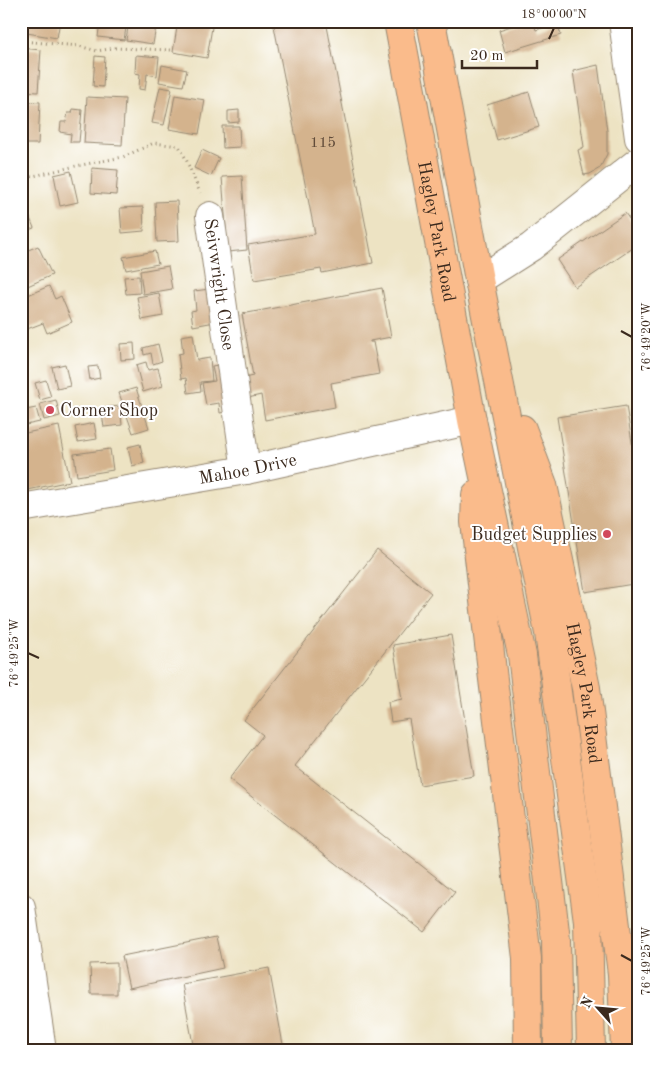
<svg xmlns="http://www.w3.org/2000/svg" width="660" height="1071" font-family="'Old Standard TT',serif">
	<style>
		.building { fill: #d4b38d }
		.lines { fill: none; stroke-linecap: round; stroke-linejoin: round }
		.minor-casing { stroke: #948670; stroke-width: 30 }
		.major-casing { stroke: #948670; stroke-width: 30 }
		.path { stroke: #948670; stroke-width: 3; stroke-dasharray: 1 4; stroke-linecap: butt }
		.minor { stroke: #fff; stroke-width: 28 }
		.major { stroke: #fabb8b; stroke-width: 28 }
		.ticks { fill: none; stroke: #3b2a1e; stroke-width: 2 }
		.poi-dot { fill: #d1495b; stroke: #fff; stroke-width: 2 }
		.labels { text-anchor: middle; stroke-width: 4; stroke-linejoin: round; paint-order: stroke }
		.number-label { font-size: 15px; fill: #614c3a }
		.street-label { font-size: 18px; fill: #3b2a1e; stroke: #fff }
		.poi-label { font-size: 18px; fill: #3b2a1e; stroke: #fff; text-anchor: start }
		.neatline { fill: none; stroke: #3b2a1e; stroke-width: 2 }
		.ticks-label { font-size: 12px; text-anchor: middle; fill: #3b2a1e }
	</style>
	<rect width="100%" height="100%" fill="#fff"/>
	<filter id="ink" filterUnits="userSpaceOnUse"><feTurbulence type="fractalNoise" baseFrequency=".02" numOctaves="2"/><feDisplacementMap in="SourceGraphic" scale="10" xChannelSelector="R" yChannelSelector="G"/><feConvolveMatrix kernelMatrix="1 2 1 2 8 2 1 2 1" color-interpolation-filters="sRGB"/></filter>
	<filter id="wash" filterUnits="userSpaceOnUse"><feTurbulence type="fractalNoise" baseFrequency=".0096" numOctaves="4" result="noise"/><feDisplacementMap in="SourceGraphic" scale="20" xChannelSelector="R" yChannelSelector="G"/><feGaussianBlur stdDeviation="1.12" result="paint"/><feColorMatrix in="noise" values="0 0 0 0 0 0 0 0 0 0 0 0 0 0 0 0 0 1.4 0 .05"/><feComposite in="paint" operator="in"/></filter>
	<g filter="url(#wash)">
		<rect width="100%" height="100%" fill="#ede3c3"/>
		<g id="blocks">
			<g class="building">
				<polygon points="21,21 60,21 57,38 21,32"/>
				<polygon points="100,21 127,21 124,40 98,37"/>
				<polygon points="129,21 157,21 153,44 126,40"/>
				<polygon points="178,21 213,21 207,58 173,52"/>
				<polygon points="273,21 326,21 373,263 322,273 321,269 254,280 248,245 315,234"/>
				<polygon points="527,21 533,21 536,30 557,23 561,35 505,52 499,30"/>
				<polygon points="21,48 41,50 38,92 21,91"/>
				<polygon points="136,55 159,57 157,76 147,74 145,90 139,89 140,74 135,73"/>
				<polygon points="95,56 105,57 103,87 93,86"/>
				<polygon points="162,65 187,70 183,86 159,82"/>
				<polygon points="598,65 607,131 607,154 600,168 590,174 584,175 578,150 584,147 573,71"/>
				<polygon points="160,87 172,89 164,125 152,123"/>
				<polygon points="529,92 539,127 497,140 487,105"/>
				<polygon points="175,95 205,100 199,134 169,129"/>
				<polygon points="87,97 125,99 122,145 84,143"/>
				<polygon points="21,101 40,102 38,144 21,144"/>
				<polygon points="73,109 82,110 79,142 70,142 71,134 60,132 61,122 66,122 68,113 72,113"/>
				<polygon points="239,110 239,122 228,123 228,111"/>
				<polygon points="222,126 239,126 240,147 223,148"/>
				<polygon points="202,150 219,158 211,176 194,168"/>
				<polygon points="92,168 118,170 116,195 91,193"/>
				<polygon points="71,171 78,202 60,206 54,175"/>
				<polygon points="242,176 247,250 228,252 222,177"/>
				<polygon points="21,196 34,228 21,233"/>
				<polygon points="177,201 179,241 157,242 155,202"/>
				<polygon points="143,207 144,231 122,233 120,208"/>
				<polygon points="625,213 639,233 639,244 575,287 557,260"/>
				<polygon points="38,246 52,275 21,289 21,253"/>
				<polygon points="155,251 158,264 126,270 123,257"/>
				<polygon points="168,266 172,289 143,294 140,271"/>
				<polygon points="139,276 140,293 126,294 124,277"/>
				<polygon points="49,286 55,299 61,296 72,322 47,333 43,323 27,329 21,315 21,298"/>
				<polygon points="382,288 391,337 370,341 370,342 373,342 379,374 331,383 335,407 265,420 261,395 248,398 244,378 253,376 242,314"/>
				<polygon points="210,289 215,322 193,326 191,311 196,310 194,291"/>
				<polygon points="159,293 163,316 142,320 137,297"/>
				<polygon points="193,334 197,360 210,358 212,381 200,382 201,391 188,393 186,378 181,379 178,354 183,353 181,336"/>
				<polygon points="134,343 135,359 121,360 120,344"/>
				<polygon points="158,344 162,361 153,364 151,353 144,355 143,348"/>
				<polygon points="146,362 148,370 158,368 163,386 143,392 136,365"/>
				<polygon points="228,363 236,410 220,413 219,403 206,405 202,383 215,381 212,366"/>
				<polygon points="65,364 70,386 57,389 52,367"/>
				<polygon points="98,366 100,378 90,380 88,367"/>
				<polygon points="46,380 51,397 40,400 35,383"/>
				<polygon points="136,388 149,428 133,433 119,393"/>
				<polygon points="56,400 60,416 44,420 40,404"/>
				<polygon points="120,406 122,425 104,427 101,408"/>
				<polygon points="626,406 639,484 639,583 585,592 557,417"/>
				<polygon points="36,408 40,422 21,426 21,411"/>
				<polygon points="94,423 97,439 78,442 75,427"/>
				<polygon points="59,426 70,481 28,490 21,454 21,434"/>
				<polygon points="140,444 144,463 132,466 128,447"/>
				<polygon points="110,449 113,470 77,476 74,454"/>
				<polygon points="377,550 431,593 295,766 455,892 424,932 229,779 263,735 244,720"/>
				<polygon points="451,635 474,776 420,785 409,719 391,722 388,702 402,699 393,645"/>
				<polygon points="216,937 223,968 129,988 122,956"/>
				<polygon points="117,963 117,994 91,994 90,964"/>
				<polygon points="269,968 284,1050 194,1050 182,984"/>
			</g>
		</g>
	</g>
	<g filter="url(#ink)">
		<use href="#blocks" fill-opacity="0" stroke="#948670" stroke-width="1"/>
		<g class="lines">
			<defs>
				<g id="minor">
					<polyline points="623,21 639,138"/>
					<path id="s1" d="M 210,216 L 246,470"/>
					<polyline points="479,280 531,247 639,161"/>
					<path id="s2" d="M 21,508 L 246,470 L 472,420"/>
					<polyline points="21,907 42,1050"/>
				</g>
				<g id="major">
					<path id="s3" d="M 398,21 L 472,420 L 522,655 L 556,940 L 558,1050"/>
					<polyline points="431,21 479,280 549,633 588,921 591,1050"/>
					<path id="s4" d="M 522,429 L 543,485 L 586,688 L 622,974 L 625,1050"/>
					<polyline points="476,495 475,522 492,671 527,958 528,1050"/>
				</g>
			</defs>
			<use href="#minor" class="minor-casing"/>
			<use href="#major" class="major-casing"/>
			<g class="path">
				<polyline points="21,41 79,46 97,51 115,48 171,50"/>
				<polyline points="21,179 76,166 123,157 154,143 179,146 186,159 200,193"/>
			</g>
			<use href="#minor" class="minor"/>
			<use href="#major" class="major"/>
		</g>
	</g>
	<path class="ticks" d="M 549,39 L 554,28M 621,331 L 632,337M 28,653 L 39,658M 621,955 L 632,961"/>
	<g class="poi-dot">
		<circle cx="50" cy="410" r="5"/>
		<circle cx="607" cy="534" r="5"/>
	</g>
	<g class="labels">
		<g class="number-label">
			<text x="323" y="147">115</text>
		</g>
		<g class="street-label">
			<text dy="6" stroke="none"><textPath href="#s3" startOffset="214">Hagley Park Road</textPath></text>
			<text dy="6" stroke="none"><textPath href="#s1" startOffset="69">Seivwright Close</textPath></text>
			<text dy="6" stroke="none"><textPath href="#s2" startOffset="230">Mahoe Drive</textPath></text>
			<text dy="6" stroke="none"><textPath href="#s4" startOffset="272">Hagley Park Road</textPath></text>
		</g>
		<g class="poi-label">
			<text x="60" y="416">Corner Shop</text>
			<text x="597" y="540" text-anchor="end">Budget Supplies</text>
		</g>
	</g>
	<rect width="660" height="1071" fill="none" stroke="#fff" stroke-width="55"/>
	<g transform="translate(598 1008) rotate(297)" stroke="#ffffff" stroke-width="4" paint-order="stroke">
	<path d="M0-4L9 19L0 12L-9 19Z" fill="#3b2a1e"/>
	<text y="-8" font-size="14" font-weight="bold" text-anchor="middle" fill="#3b2a1e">N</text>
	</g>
	<path d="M462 60v8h75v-8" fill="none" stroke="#3b2a1e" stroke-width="2.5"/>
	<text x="470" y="60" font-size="15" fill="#3b2a1e" stroke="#ffffff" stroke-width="4" paint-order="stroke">20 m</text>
	<rect x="28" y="28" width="604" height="1016" class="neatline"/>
	<g class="ticks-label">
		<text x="554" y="18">18°00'00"N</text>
		<text transform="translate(646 337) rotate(-90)" y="4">76°49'20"W</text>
		<text transform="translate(14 653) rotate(-90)" y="4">76°49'25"W</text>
		<text transform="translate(646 961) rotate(-90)" y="4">76°49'25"W</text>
	</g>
</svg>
